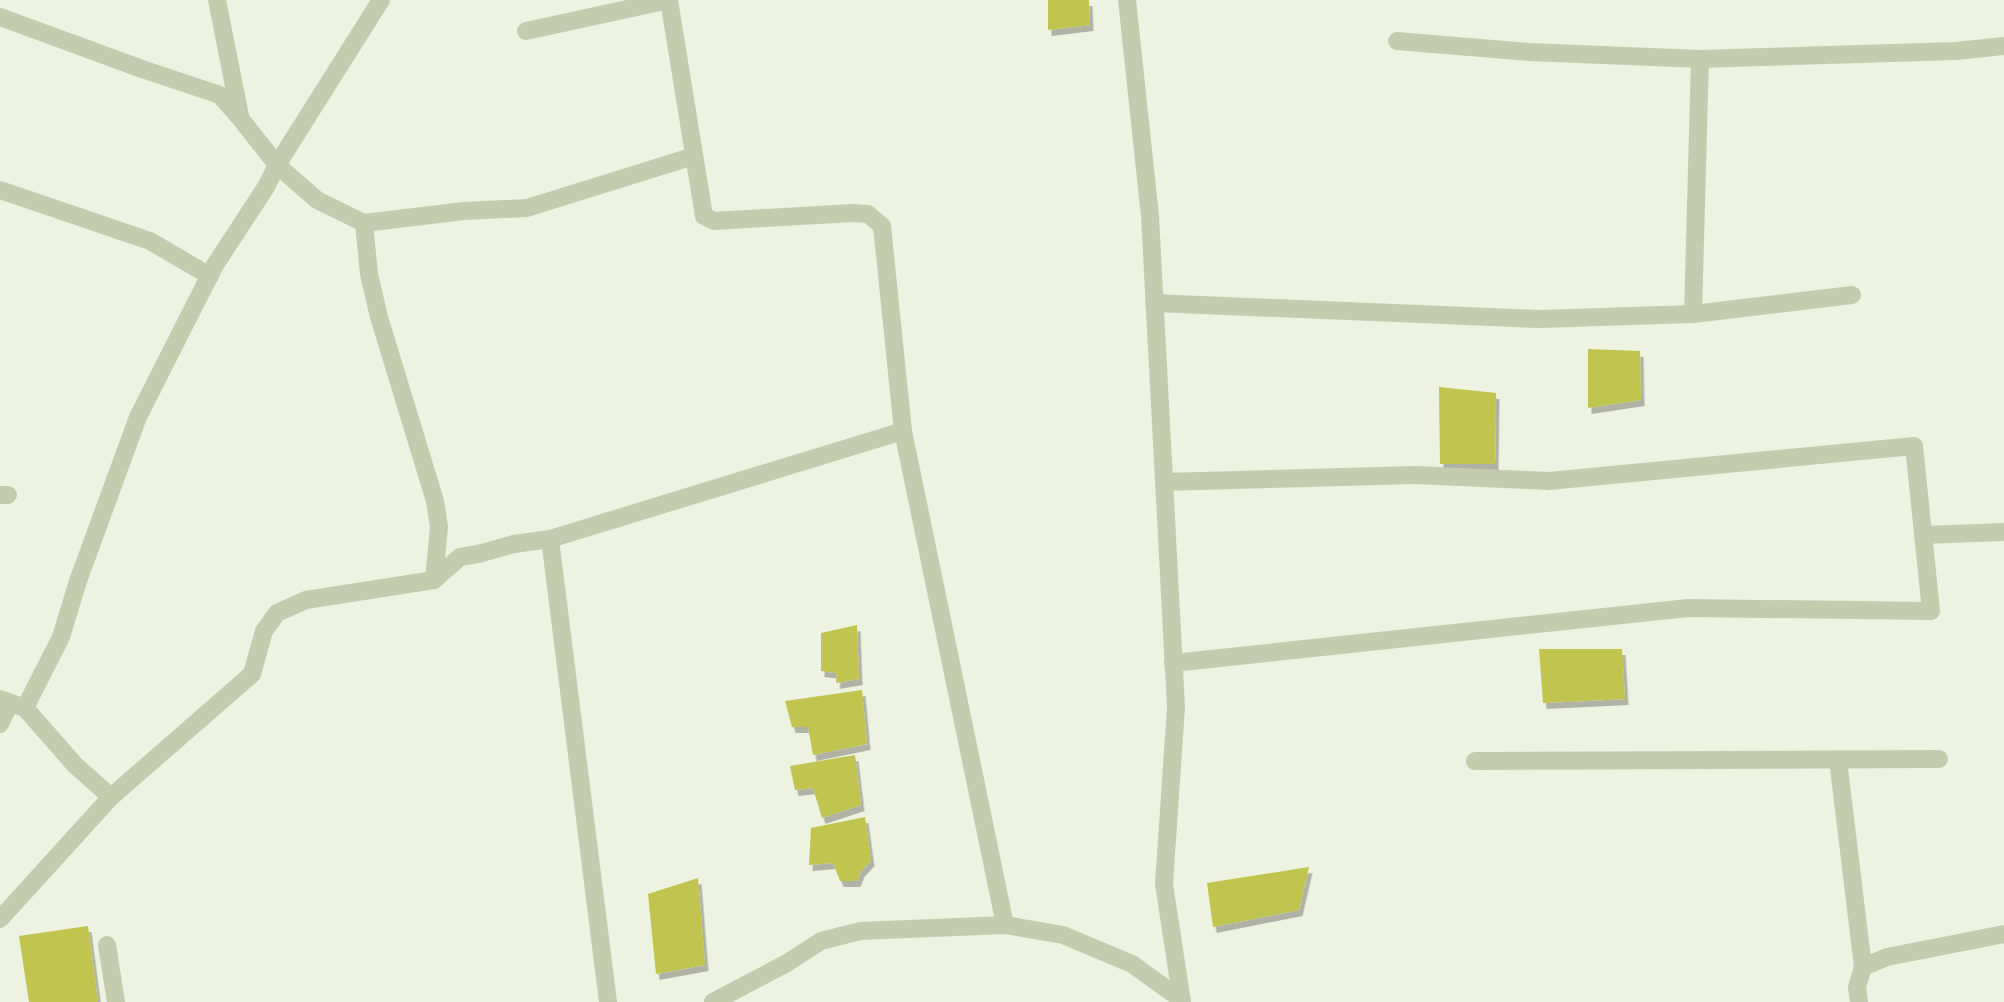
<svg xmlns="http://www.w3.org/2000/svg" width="2004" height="1002" font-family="Quicksand,sans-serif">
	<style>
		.building { fill: #c1c44f; filter: url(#shadow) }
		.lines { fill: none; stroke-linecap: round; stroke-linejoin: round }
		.minor { stroke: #c4ccad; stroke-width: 18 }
	</style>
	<defs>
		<filter id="shadow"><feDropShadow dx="3.5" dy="6" stdDeviation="0" flood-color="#0004"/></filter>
	</defs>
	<rect width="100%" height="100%" fill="#eef3e1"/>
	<g class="building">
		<polygon points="1048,0 1089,0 1090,25 1048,30"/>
		<polygon points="1588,349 1640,351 1641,400 1588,408"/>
		<polygon points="1439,387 1496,393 1495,464 1440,464"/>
		<polygon points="857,625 859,679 836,683 837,673 821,671 821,633"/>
		<polygon points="1539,649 1622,649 1625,699 1543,703"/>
		<polygon points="862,690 867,744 813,755 808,727 792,727 785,701"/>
		<polygon points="855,755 861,805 822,818 813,788 795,790 790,766"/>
		<polygon points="865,817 871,860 861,871 857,881 840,881 833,863 809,865 811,828"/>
		<polygon points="1309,867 1299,910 1213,927 1207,883"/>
		<polygon points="698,878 705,965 656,974 648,894"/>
		<polygon points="88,926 98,1002 29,1002 19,936"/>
	</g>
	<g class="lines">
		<g class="minor">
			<polyline points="217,0 240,116"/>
			<polyline points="669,0 704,216 714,221 852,213 868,214 882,226 903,431 1005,925"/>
			<polyline points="1127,0 1150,216 1176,707 1164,884 1182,1002"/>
			<polyline points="0,17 142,69 220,95 240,118 277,165 317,200 364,223 464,211 527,208 694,156"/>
			<polyline points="526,31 669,0"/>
			<polyline points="1397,41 1530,52 1700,59 1956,51 2004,46"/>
			<polyline points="0,190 150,241 210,276"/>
			<polyline points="364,223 369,274 379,317 435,501 439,527 434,580"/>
			<polyline points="1154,303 1539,319 1693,314 1852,295"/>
			<polyline points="1693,314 1700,59"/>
			<polyline points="1164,482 1415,475 1549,481 1914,446 1931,611 1688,608 1173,663"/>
			<polyline points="0,495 8,495"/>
			<polyline points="1923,535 2004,532"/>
			<polyline points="550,539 608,1002"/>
			<polyline points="0,699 25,708 61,637 78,581 138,417 215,265 266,187 277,165 381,0"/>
			<polyline points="25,708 75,765 111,797"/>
			<polyline points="0,724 10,703"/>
			<polyline points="1838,760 1863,967"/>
			<polyline points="1475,761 1939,759"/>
			<polyline points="0,919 111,797 252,674 264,631 277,613 306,600 434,580 460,557 478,554 514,544 550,539 903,431"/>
			<polyline points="107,945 116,1002"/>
			<polyline points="713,1002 787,963 821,941 860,931 1005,925 1063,935 1132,964 1182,1000"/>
			<polyline points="1859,1002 1857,987 1863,967 1887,957 2004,934"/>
		</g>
	</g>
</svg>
